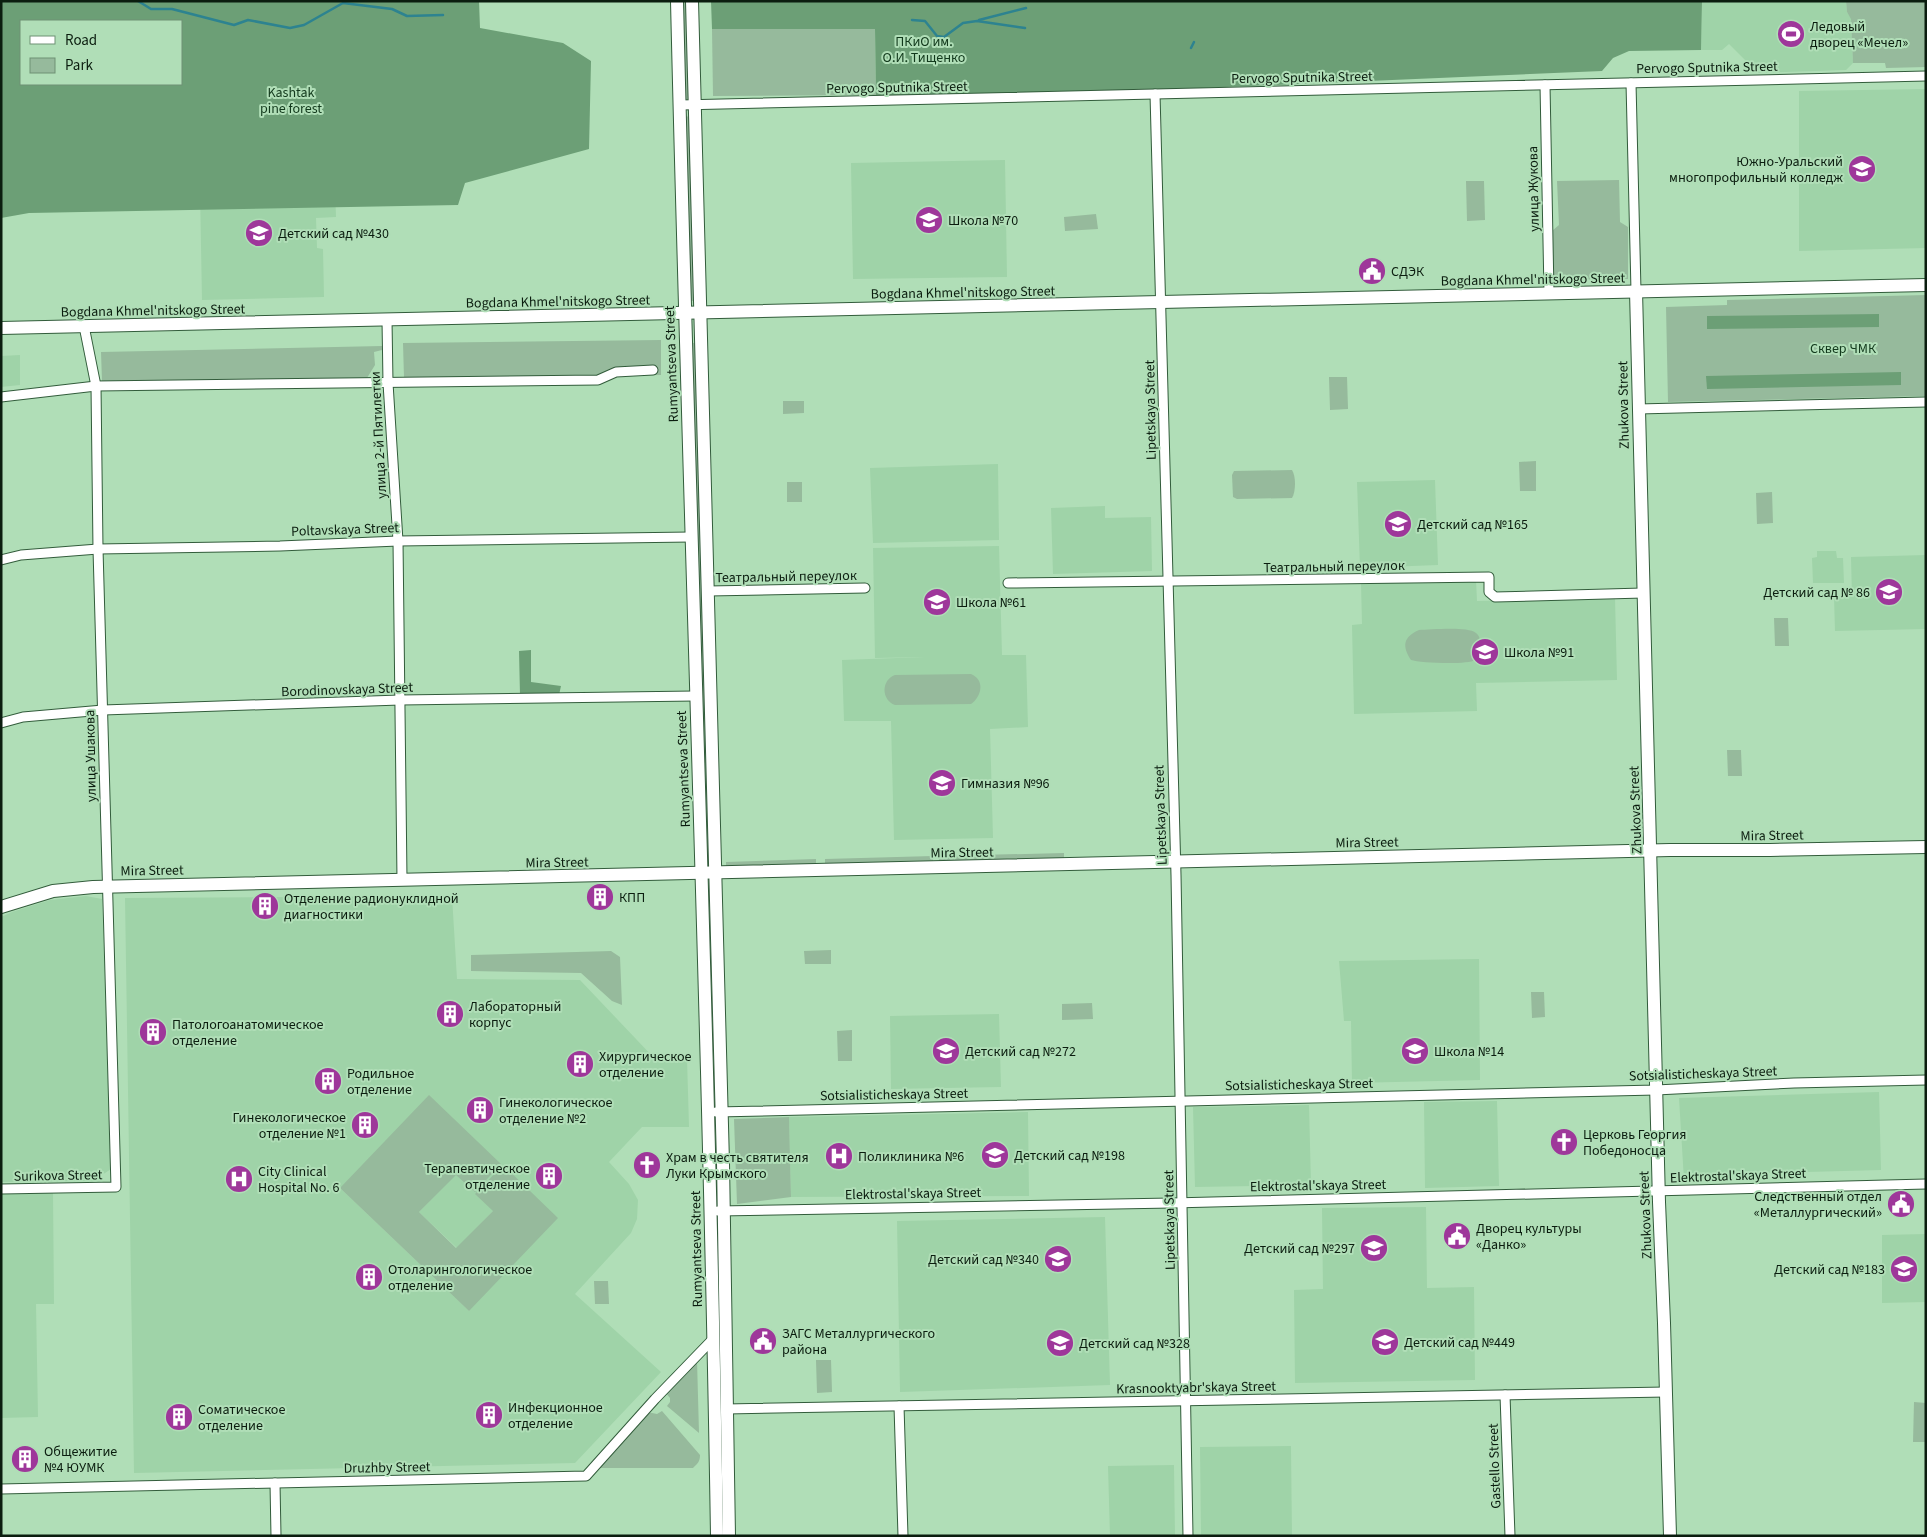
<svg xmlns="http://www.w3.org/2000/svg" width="1927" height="1537" font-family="'Source Sans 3',sans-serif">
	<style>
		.built { fill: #9fd3a8; fill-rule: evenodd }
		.green { fill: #96ba9c }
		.forest { fill: #6c9f76; fill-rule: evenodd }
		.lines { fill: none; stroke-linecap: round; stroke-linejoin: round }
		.stream { stroke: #2d8390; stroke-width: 2.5 }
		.street-casing { stroke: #325c3b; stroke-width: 11 }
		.secondary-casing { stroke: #325c3b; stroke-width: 14 }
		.street { stroke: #fff; stroke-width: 9 }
		.secondary { stroke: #fff; stroke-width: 12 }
		.labels { text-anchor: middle; stroke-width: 4; stroke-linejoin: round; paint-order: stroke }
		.poi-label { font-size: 14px; fill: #0b1d0f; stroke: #b0deb7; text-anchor: start }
		.park-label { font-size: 14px; fill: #12391c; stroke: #b0deb7 }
		.street-label { font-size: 14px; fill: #0b1d0f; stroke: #b0deb7 }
	</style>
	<rect width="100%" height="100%" fill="#b0deb7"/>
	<g class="built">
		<polygon points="1702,1 1846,1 1847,12 1851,18 1853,63 1846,70 1758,73 1729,44 1722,50 1701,50"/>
		<polygon points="1926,89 1926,248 1799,251 1799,91"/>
		<polygon points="1005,160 1007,277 853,279 851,163"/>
		<polygon points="335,187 336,217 316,218 317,248 323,249 324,297 202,300 200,190"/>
		<polygon points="20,355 20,385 1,387 1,356"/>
		<polygon points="998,464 999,540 873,543 870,468"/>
		<polygon points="1435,480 1438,565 1360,568 1357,482"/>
		<polygon points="1105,506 1105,518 1151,517 1152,571 1053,574 1051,508"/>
		<polygon points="999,546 1002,655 1026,655 1028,727 990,729 993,838 894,840 891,721 844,721 842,660 925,657 875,658 873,548"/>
		<polygon points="1817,551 1836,551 1837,558 1843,558 1844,583 1813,583 1812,558 1817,557"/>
		<polygon points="1926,555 1926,629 1835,631 1834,597 1852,597 1851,557"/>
		<polygon points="1476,580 1477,601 1615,598 1617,680 1476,683 1477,711 1354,714 1352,625 1362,624 1361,583"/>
		<polygon points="86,896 102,899 111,1169 93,1181 1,1182 1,917 12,912 50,900"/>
		<path d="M 452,896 L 457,979 L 580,980 L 655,1059 L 687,1058 L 689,1127 L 642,1127 L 609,1162 L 629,1184 L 638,1200 L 637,1219 L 631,1233 L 575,1294 L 661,1372 L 575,1463 L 134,1473 L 125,898 ZM 501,1165 L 456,1174 L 419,1212 L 457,1248 L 493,1211 L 469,1311 L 340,1188 Z"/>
		<polygon points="1479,959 1480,1080 1352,1083 1351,1021 1344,1021 1339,961"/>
		<polygon points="999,1014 1001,1087 891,1089 890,1016"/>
		<polygon points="1879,1092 1881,1170 1736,1174 1684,1180 1679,1098"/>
		<polygon points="1497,1101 1499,1186 1425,1188 1424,1102"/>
		<polygon points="1309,1105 1311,1185 1195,1187 1193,1107"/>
		<polygon points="1028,1112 1029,1196 791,1197 789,1117"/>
		<polygon points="1,1192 53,1192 54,1304 36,1304 38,1417 1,1418"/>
		<polygon points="1426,1207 1427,1288 1474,1287 1475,1380 1295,1383 1294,1290 1323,1289 1322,1208"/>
		<polygon points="1105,1217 1110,1385 900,1392 897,1221"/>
		<polygon points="1926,1234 1926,1302 1882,1303 1882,1235"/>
		<polygon points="1291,1446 1292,1536 1201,1536 1200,1447"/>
		<polygon points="1174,1465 1175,1536 1110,1536 1108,1466"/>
	</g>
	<g class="green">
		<polygon points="682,1 688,1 688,100 685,100"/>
		<polygon points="1846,1 1926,1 1926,67 1886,68 1885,63 1853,63 1851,19 1847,12"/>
		<polygon points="712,29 875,29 876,95 713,96"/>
		<polygon points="685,116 690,117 694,301 691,301"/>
		<polygon points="1619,180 1620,222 1628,227 1628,279 1554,280 1552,231 1559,225 1557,181"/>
		<polygon points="1466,181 1484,181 1485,220 1467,221"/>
		<polygon points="1096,214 1098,229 1065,231 1064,217"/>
		<polygon points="1926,295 1926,396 1668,402 1666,307 1727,305 1727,300"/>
		<polygon points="661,340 661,375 404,378 403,343"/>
		<polygon points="693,343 695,343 711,855 706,855 691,344"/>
		<polygon points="382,346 382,350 374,352 375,365 367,378 102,381 101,352"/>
		<polygon points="1329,377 1347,377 1348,409 1330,410"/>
		<polygon points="804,401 804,413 783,414 783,401"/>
		<polygon points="1536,461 1536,491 1520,491 1519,462"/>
		<path d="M 1292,470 C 1296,476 1296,491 1292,498 L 1237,499 L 1233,497 L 1232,475 L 1234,471 Z"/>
		<rect x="787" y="482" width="15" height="20"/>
		<polygon points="1772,492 1773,523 1757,524 1756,493"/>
		<polygon points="1774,618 1788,618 1789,646 1775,646"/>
		<path d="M 1419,630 C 1430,630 1467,626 1476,633 C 1480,636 1481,642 1481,646 C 1481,651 1480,657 1475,660 C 1468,665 1420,663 1411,660 C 1402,646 1403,637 1419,630 Z"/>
		<path d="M 971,674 C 985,680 982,696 971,704 L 895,705 C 881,700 881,680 895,675 Z"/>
		<polygon points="1727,750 1741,750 1742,776 1728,776"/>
		<polygon points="1064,853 1064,860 939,863 939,856"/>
		<polygon points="933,856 933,863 825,866 825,859"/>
		<polygon points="816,859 816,866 726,869 726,862"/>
		<polygon points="831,950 831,964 805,964 804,951"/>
		<polygon points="611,951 620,957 622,1005 612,1001 581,973 471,971 471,955"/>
		<polygon points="1531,992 1544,992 1545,1017 1532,1018"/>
		<polygon points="1092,1003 1093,1019 1062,1020 1062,1004"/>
		<polygon points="852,1030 852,1061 838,1061 837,1031"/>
		<polygon points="429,1095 501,1164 475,1192 456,1175 419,1212 456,1248 493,1211 475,1194 503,1165 558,1218 469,1311 340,1188"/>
		<polygon points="789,1117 791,1197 737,1204 734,1119"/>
		<polygon points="594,1281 608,1281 609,1304 595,1304"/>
		<polygon points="697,1360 699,1433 667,1406 670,1402 670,1398 665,1392"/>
		<polygon points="816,1360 831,1360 832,1392 817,1393"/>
		<polygon points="1914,1402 1926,1403 1926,1442 1913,1442"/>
		<path d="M 662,1411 L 700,1455 C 700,1462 697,1464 693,1468 L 597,1468 L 647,1412 L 657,1414 Z"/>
	</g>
	<g class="forest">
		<path d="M 1,1 L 479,1 L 480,28 L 563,43 L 591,61 L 589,149 L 465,183 L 458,205 L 29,213 L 1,218 ZM 181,21 L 181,84 L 21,84 L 21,21 Z"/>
		<polygon points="711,1 1702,1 1701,50 1629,51 1613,58 1602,71 1179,89 883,98 876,95 875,29 712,29"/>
		<polygon points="1879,314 1879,327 1707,329 1707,316"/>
		<polygon points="1901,372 1901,385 1707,389 1706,376"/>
		<polygon points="531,650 531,682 561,686 559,695 520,695 519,651"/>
	</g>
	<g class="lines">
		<g class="stream">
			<polyline points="138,1 151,9 172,9 234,25 248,20 290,28 304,25 343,3 392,9 407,16 443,15"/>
			<polyline points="912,20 925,21 937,36 944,37 963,23 977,21 1025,28"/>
			<polyline points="979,20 1026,8"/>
			<polyline points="1191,48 1194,42"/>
		</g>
		<defs>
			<g id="street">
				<polyline points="1631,83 1636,291"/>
				<polyline points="1545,85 1549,293"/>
				<polyline points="1155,94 1176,875 1188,1536"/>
				<polyline points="680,105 1926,76"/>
				<polyline points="387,320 388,383 398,541 402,879"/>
				<polyline points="1,397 96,386 598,380 616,372 653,370"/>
				<polyline points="1638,409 1926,402"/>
				<polyline points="1,560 21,555 98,549 280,546 398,541 691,537"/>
				<polyline points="1008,583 1489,577 1489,592 1495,597 1643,593"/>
				<polyline points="708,591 865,588"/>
				<polyline points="1,723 23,717 103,710 400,700 695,696"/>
				<polyline points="716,1112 1656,1090 1794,1083 1926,1080"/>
				<polyline points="1,1189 116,1187 98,549 96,386 84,326"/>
				<polyline points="718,1211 1172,1203 1926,1184"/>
				<polyline points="1505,1395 1510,1536"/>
				<polyline points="899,1406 903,1536"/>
				<polyline points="726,1409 1666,1392"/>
				<polyline points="275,1483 276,1536"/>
				<polyline points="1,1489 586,1476 655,1399 713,1339"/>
			</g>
			<g id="secondary">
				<path d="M 677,1 C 689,513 709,1024 717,1536"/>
				<polyline points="692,1 723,1163 729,1536"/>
				<polyline points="1636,291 1659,1202 1664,1323 1670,1536"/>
				<polyline points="1,328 1926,285"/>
				<polyline points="1,907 53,891 93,887 1670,850 1770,850 1926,847"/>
			</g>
		</defs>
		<use href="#street" class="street-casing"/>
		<use href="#secondary" class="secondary-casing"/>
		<use href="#street" class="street"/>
		<use href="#secondary" class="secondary"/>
	</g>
	<defs>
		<symbol id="stadium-disc" viewBox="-11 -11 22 22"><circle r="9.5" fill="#9e379a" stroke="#b0deb7"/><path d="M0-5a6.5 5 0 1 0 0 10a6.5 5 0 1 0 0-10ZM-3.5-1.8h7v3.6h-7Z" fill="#fff"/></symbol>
		<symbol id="university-disc" viewBox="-11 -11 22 22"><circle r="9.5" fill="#9e379a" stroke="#b0deb7"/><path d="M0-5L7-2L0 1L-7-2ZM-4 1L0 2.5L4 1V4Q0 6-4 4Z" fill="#fff"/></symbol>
		<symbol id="school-disc" viewBox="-11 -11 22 22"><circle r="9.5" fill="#9e379a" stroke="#b0deb7"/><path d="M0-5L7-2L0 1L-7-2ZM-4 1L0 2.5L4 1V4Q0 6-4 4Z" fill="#fff"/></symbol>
		<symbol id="civic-disc" viewBox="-11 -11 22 22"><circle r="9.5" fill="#9e379a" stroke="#b0deb7"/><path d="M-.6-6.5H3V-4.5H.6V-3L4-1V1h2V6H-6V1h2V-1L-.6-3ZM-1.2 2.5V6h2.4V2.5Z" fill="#fff"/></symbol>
		<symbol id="building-disc" viewBox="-11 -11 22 22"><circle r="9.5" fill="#9e379a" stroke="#b0deb7"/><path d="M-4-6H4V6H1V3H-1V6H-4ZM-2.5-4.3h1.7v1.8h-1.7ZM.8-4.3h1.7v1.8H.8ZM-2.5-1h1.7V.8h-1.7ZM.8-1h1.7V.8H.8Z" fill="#fff"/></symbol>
		<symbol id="church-disc" viewBox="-11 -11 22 22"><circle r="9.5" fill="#9e379a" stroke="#b0deb7"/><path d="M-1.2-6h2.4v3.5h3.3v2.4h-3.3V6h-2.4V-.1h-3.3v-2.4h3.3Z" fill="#fff"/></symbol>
		<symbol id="hospital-disc" viewBox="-11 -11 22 22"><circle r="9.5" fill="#9e379a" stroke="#b0deb7"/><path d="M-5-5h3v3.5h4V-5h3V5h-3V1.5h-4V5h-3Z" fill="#fff"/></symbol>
	</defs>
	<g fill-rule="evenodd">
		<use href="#stadium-disc" x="1775" y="18" width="32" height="32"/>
		<use href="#university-disc" x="1846" y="153" width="32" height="32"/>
		<use href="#school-disc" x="913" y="204" width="32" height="32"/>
		<use href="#school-disc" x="243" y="217" width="32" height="32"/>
		<use href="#civic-disc" x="1356" y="255" width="32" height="32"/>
		<use href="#school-disc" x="1382" y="508" width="32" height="32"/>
		<use href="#school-disc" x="1873" y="576" width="32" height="32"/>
		<use href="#school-disc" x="921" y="586" width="32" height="32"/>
		<use href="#school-disc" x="1469" y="636" width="32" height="32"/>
		<use href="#school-disc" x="926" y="767" width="32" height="32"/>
		<use href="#building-disc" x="584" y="881" width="32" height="32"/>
		<use href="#building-disc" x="249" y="890" width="32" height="32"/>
		<use href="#building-disc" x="434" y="998" width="32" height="32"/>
		<use href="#building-disc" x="137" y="1016" width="32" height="32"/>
		<use href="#school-disc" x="930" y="1035" width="32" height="32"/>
		<use href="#school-disc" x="1399" y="1035" width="32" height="32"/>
		<use href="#building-disc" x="564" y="1048" width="32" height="32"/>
		<use href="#building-disc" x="312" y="1065" width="32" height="32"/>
		<use href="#building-disc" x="464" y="1094" width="32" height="32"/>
		<use href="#building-disc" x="349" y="1109" width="32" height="32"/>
		<use href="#church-disc" x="1548" y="1126" width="32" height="32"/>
		<use href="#school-disc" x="979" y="1139" width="32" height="32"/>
		<use href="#hospital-disc" x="823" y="1140" width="32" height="32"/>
		<use href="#church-disc" x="631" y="1149" width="32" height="32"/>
		<use href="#building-disc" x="533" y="1160" width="32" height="32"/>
		<use href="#hospital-disc" x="223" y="1163" width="32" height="32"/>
		<use href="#civic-disc" x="1885" y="1188" width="32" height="32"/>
		<use href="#civic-disc" x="1441" y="1220" width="32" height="32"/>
		<use href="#school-disc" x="1358" y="1232" width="32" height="32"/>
		<use href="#school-disc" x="1042" y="1243" width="32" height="32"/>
		<use href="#school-disc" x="1888" y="1253" width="32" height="32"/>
		<use href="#building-disc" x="353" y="1261" width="32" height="32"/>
		<use href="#civic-disc" x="747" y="1325" width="32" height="32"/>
		<use href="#school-disc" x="1369" y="1326" width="32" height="32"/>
		<use href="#school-disc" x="1044" y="1327" width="32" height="32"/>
		<use href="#building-disc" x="473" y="1399" width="32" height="32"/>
		<use href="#building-disc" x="163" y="1401" width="32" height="32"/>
		<use href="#building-disc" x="9" y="1443" width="32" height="32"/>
	</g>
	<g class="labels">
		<g class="poi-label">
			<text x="1810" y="31">Ледовый<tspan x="1810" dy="16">дворец «Мечел»</tspan></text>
			<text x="1843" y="166" text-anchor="end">Южно-Уральский<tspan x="1843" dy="16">многопрофильный колледж</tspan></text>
			<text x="948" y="225">Школа №70</text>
			<text x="278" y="238">Детский сад №430</text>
			<text x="1391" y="276">СДЭК</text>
			<text x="1417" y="529">Детский сад №165</text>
			<text x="1870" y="597" text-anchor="end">Детский сад № 86</text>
			<text x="956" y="607">Школа №61</text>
			<text x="1504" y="657">Школа №91</text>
			<text x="961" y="788">Гимназия №96</text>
			<text x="619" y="902">КПП</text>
			<text x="284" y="903">Отделение радионуклидной<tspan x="284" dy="16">диагностики</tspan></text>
			<text x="469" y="1011">Лабораторный<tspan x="469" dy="16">корпус</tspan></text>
			<text x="172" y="1029">Патологоанатомическое<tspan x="172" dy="16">отделение</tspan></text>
			<text x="965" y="1056">Детский сад №272</text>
			<text x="1434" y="1056">Школа №14</text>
			<text x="599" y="1061">Хирургическое<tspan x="599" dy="16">отделение</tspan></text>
			<text x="347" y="1078">Родильное<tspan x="347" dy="16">отделение</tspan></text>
			<text x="499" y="1107">Гинекологическое<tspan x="499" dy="16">отделение №2</tspan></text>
			<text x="346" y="1122" text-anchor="end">Гинекологическое<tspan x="346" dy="16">отделение №1</tspan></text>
			<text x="1583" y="1139">Церковь Георгия<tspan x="1583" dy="16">Победоносца</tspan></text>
			<text x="1014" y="1160">Детский сад №198</text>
			<text x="858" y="1161">Поликлиника №6</text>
			<text x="666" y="1162">Храм в честь святителя<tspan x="666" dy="16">Луки Крымского</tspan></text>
			<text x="530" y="1173" text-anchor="end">Терапевтическое<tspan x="530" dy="16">отделение</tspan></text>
			<text x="258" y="1176">City Clinical<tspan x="258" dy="16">Hospital No. 6</tspan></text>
			<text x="1882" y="1201" text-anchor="end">Следственный отдел<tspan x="1882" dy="16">«Металлургический»</tspan></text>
			<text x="1476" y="1233">Дворец культуры<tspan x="1476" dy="16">«Данко»</tspan></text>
			<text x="1355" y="1253" text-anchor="end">Детский сад №297</text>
			<text x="1039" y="1264" text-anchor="end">Детский сад №340</text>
			<text x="388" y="1274">Отоларингологическое<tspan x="388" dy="16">отделение</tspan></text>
			<text x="1885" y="1274" text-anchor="end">Детский сад №183</text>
			<text x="782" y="1338">ЗАГС Металлургического<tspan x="782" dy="16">района</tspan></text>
			<text x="1404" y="1347">Детский сад №449</text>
			<text x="1079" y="1348">Детский сад №328</text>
			<text x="508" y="1412">Инфекционное<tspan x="508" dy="16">отделение</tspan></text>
			<text x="198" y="1414">Соматическое<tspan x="198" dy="16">отделение</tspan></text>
			<text x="44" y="1456">Общежитие<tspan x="44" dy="16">№4 ЮУМК</tspan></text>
		</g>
		<g class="park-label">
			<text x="924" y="46">ПКиО им.<tspan x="924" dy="16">О.И. Тищенко</tspan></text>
			<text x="291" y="97">Kashtak<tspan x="291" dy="16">pine forest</tspan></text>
			<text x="1843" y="353">Сквер ЧМК</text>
		</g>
		<g class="street-label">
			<text transform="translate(1707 67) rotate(-1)" y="5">Pervogo Sputnika Street</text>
			<text transform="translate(1302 77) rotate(-1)" y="5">Pervogo Sputnika Street</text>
			<text transform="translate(897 87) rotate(-1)" y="5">Pervogo Sputnika Street</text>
			<text transform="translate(1533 189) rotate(-91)" y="5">улица Жукова</text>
			<text transform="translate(1533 279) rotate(-1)" y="5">Bogdana Khmel'nitskogo Street</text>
			<text transform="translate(963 292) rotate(-1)" y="5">Bogdana Khmel'nitskogo Street</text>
			<text transform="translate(558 301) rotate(-1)" y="5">Bogdana Khmel'nitskogo Street</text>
			<text transform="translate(153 310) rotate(-1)" y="5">Bogdana Khmel'nitskogo Street</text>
			<text transform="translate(671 364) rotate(-92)" y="5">Rumyantseva Street</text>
			<text transform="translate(1623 405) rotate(-91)" y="5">Zhukova Street</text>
			<text transform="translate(1150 410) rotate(-91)" y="5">Lipetskaya Street</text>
			<text transform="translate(378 435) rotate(-93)" y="5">улица 2-й Пятилетки</text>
			<text transform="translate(345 529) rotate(-2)" y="5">Poltavskaya Street</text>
			<text transform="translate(1334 566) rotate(-1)" y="5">Театральный переулок</text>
			<text transform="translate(786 576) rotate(-1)" y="5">Театральный переулок</text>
			<text transform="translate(347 689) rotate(-2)" y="5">Borodinovskaya Street</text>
			<text transform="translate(90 756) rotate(-91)" y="5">улица Ушакова</text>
			<text transform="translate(683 769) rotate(-92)" y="5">Rumyantseva Street</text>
			<text transform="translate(1635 810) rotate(-92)" y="5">Zhukova Street</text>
			<text transform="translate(1160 815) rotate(-92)" y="5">Lipetskaya Street</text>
			<text transform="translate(1772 835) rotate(-1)" y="5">Mira Street</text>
			<text transform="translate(1367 842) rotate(-1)" y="5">Mira Street</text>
			<text transform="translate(962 852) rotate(-1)" y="5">Mira Street</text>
			<text transform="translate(557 862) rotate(-1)" y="5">Mira Street</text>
			<text transform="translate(152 870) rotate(-1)" y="5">Mira Street</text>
			<text transform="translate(1703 1073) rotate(-2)" y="5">Sotsialisticheskaya Street</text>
			<text transform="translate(1299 1084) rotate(-1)" y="5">Sotsialisticheskaya Street</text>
			<text transform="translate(894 1094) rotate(-1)" y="5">Sotsialisticheskaya Street</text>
			<text transform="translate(58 1175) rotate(-1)" y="5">Surikova Street</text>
			<text transform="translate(1738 1175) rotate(-2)" y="5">Elektrostal'skaya Street</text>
			<text transform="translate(1318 1185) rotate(-1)" y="5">Elektrostal'skaya Street</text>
			<text transform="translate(913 1193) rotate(-1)" y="5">Elektrostal'skaya Street</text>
			<text transform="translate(1645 1215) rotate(-92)" y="5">Zhukova Street</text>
			<text transform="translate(1169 1220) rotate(-91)" y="5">Lipetskaya Street</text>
			<text transform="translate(696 1249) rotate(-91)" y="5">Rumyantseva Street</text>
			<text transform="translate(1196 1387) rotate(-1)" y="5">Krasnooktyabr'skaya Street</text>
			<text transform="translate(1494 1466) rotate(-92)" y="5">Gastello Street</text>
			<text transform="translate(387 1467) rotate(-1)" y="5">Druzhby Street</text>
		</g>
	</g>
	<rect width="1927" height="1537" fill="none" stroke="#0b1d0f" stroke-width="5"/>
	<rect x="20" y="20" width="162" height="65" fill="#b0deb7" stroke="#6e9174"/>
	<rect x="30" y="36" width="25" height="8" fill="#ffffff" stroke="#6e9174"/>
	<text x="65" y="45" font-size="15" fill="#0b1d0f">Road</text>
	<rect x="30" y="58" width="25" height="15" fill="#96ba9c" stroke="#6e9174"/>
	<text x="65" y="70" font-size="15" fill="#0b1d0f">Park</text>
</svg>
